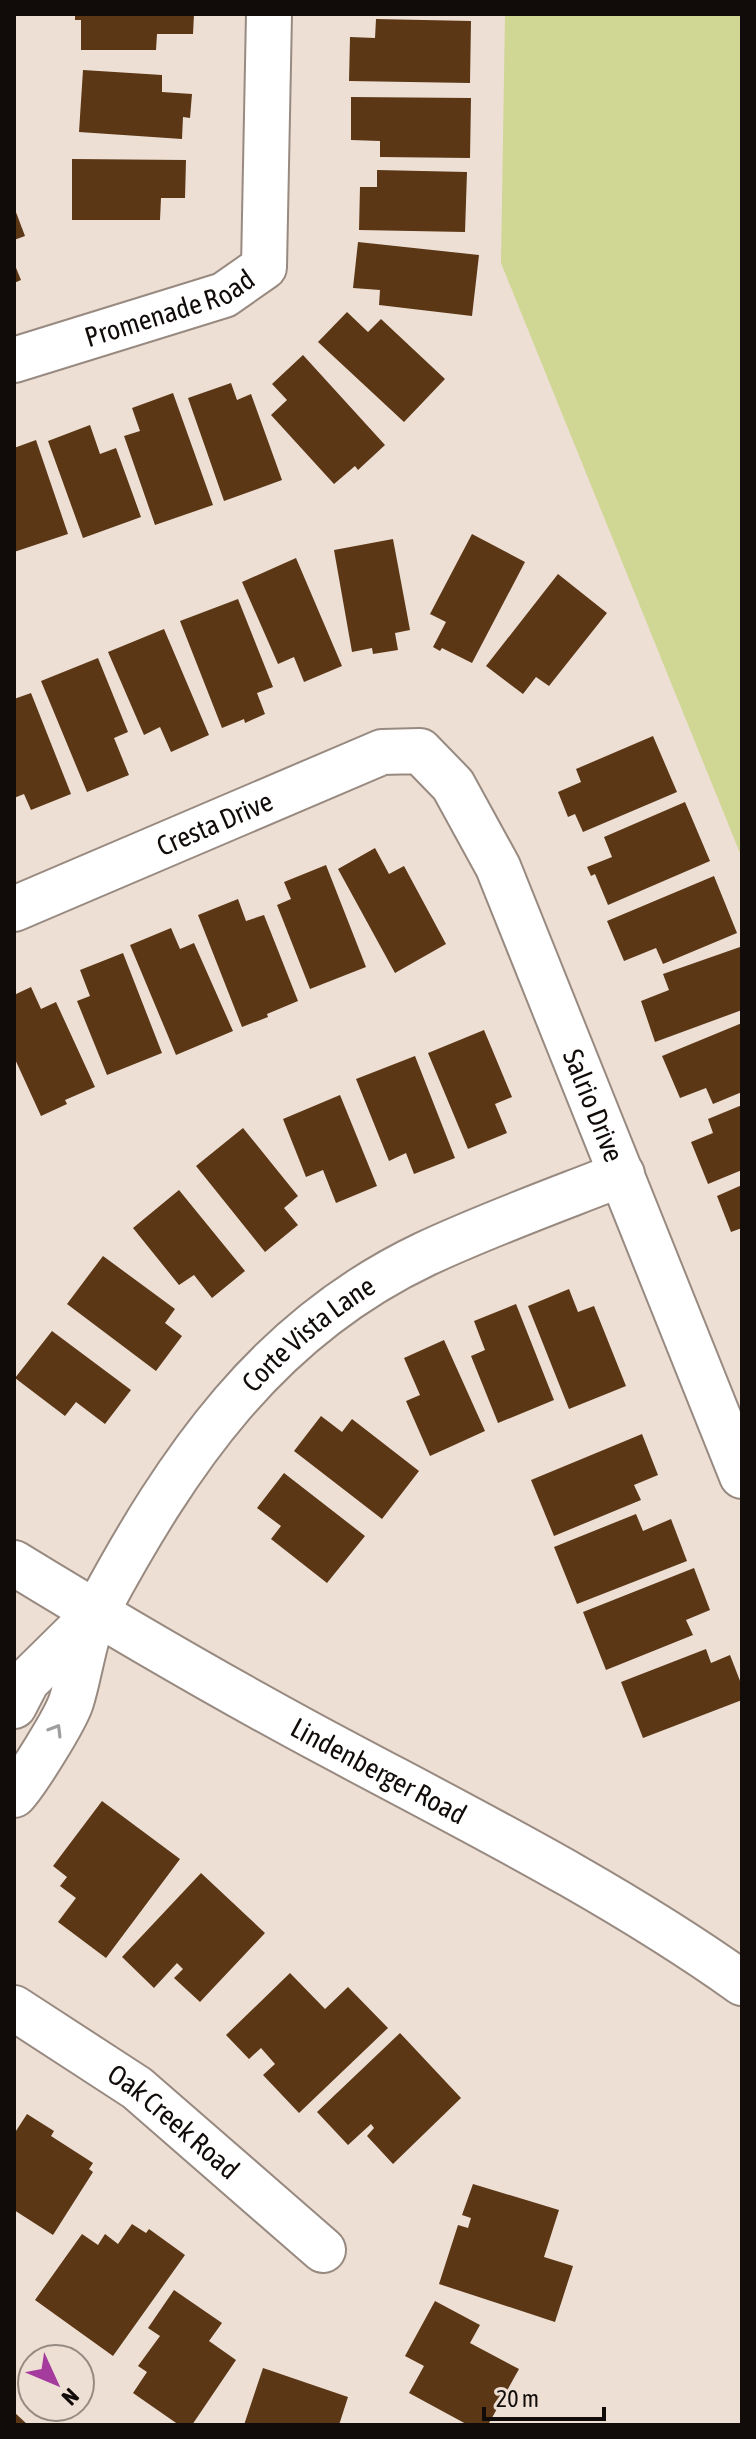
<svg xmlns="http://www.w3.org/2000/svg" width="756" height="2439" font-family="'Asap Condensed',sans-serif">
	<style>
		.green { fill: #d0d694 }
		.building { fill: #5b3716 }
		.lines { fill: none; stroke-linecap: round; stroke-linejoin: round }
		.minor-casing { stroke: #988a80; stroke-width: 48 }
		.tertiary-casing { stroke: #988a80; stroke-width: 48 }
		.minor { stroke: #fff; stroke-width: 44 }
		.tertiary { stroke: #fff; stroke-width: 44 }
		.oneway { stroke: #a09e9d }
		.labels { text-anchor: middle; stroke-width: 8; stroke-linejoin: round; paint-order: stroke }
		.street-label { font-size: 28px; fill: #110c09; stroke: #eedfd4 }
	</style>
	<rect width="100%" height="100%" fill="#eedfd4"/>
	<polygon class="green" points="505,14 742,14 742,858 501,263"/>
	<g class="building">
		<polygon points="75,14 194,14 193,34 157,34 156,50 81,50 81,20 75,20"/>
		<polygon points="376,19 471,21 470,83 349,81 350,37 375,38"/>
		<polygon points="83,70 162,75 162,92 192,94 190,118 183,117 182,139 79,132"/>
		<polygon points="351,97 471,98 470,158 380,157 380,141 351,140"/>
		<polygon points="72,159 186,160 185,198 161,198 160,220 72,220"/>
		<polygon points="377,170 467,172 465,232 359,230 360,187 377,187"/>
		<polygon points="14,207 25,236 14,240"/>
		<polygon points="358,242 479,255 472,316 379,305 380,290 353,288"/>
		<polygon points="14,263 21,280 14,283"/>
		<polygon points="347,312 368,332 381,319 445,379 404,422 318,342"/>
		<polygon points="303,355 385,445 358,470 355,466 334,484 271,415 287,400 272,384"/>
		<polygon points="231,383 237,400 251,394 282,480 224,501 188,398"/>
		<polygon points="173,393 213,505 155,525 124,436 140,431 132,408"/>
		<polygon points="90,425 100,454 116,448 141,517 83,538 48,441"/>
		<polygon points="36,440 68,534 14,552 14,448"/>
		<polygon points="472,534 525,562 472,663 442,648 440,651 433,647 446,622 430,614"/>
		<polygon points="393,539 410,630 395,633 398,650 373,654 372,648 352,652 334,550"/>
		<polygon points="296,558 342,666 304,682 294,657 278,664 242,582"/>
		<polygon points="558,574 607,613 549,686 536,677 523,694 486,666"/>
		<polygon points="238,599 273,687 257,693 265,714 245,723 244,719 222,728 180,621"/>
		<polygon points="164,629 209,735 171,752 160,727 144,735 108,652"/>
		<polygon points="98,658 128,732 114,738 129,775 87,792 41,681"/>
		<polygon points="31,693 71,794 31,810 24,794 14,798 14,699"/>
		<polygon points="653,736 677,792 583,832 575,814 568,817 558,792 581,782 576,769"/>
		<polygon points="685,802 710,861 608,905 595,874 591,876 587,867 612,857 604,837"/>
		<polygon points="375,848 389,874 404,866 446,944 395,973 338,869"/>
		<polygon points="326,865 366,967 310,989 277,905 291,899 284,882"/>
		<polygon points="714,876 737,933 663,964 656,948 624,961 607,921"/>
		<polygon points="238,899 246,921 264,915 298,1001 267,1014 268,1017 242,1027 198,915"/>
		<polygon points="171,928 180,949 194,943 233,1031 176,1055 130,945"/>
		<polygon points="740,947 742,954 742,1010 655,1042 641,1001 669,990 663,974"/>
		<polygon points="123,953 162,1053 107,1075 77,1001 90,996 80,970"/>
		<polygon points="31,987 41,1009 56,1002 95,1087 65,1100 67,1104 41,1116 14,1057 14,995"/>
		<polygon points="742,1023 742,1092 713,1104 706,1088 680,1098 662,1056"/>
		<polygon points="484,1030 512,1097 495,1104 507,1133 468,1149 428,1053"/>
		<polygon points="415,1056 455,1158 414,1174 406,1153 389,1161 356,1079"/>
		<polygon points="340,1095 377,1186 336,1203 323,1170 306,1177 283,1119"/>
		<polygon points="742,1105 742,1170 708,1184 691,1142 713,1133 708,1119"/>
		<polygon points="243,1128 298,1196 284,1208 298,1225 265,1252 196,1166"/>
		<polygon points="742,1185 742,1228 731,1232 717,1196"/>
		<polygon points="179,1190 245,1271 212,1298 194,1275 179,1285 133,1228"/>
		<polygon points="103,1256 175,1309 165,1323 182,1336 156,1371 67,1304"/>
		<polygon points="569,1289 578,1312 594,1306 626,1386 569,1409 528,1306"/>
		<polygon points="516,1304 554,1400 498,1423 471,1356 485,1350 474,1321"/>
		<polygon points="52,1331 131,1390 105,1424 76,1402 65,1416 15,1378"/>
		<polygon points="444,1340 485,1431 430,1456 406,1401 420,1395 404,1358"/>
		<polygon points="321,1416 342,1432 352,1419 419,1471 382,1519 294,1451"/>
		<polygon points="642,1434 658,1475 634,1485 641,1500 554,1536 531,1480"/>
		<polygon points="284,1473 365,1536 327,1583 271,1539 281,1526 257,1508"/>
		<polygon points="636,1514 643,1531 671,1519 687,1561 577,1604 554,1547"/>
		<polygon points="694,1568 710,1610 686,1620 693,1635 606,1670 583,1612"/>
		<polygon points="706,1649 711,1663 730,1655 742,1686 742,1700 643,1738 621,1682"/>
		<polygon points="102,1801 180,1859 106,1958 58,1922 76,1898 60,1886 67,1877 53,1866"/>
		<polygon points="201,1873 265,1933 200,2002 174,1978 183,1969 177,1963 154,1988 122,1957"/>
		<polygon points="290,1973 325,2009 348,1987 388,2028 299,2113 263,2075 275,2064 261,2048 249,2059 226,2035"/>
		<polygon points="400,2033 461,2098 393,2164 367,2136 374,2128 371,2124 348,2145 317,2112"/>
		<polygon points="27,2114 54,2131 51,2136 93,2163 89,2169 93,2172 53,2235 14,2210 14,2134"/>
		<polygon points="473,2184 559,2210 544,2257 573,2266 555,2322 439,2284 458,2225 468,2228 471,2218 462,2215"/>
		<polygon points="132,2224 146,2233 149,2229 185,2255 113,2356 35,2300 82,2234 98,2245 105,2234 118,2244"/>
		<polygon points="174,2290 222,2323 209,2341 236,2360 192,2425 179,2425 133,2393 147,2372 138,2366 160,2336 148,2328"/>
		<polygon points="435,2301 480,2325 470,2343 519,2369 488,2425 468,2425 409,2393 424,2366 405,2356"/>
		<polygon points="263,2368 348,2397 339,2425 244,2425"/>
		<polygon points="14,2412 28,2425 14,2425"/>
	</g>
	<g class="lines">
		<defs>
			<g id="minor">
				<path id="s1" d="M 14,360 L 224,295 L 264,267 L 269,14"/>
				<path id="s2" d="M 14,909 L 382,752 L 420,751 L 453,785 L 498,867 L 742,1476"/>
				<polyline points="14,1706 27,1681 94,1615"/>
				<path id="s3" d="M 14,1795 C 27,1781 65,1720 71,1702 C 80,1674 84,1635 98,1609 C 178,1460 267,1329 425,1254 C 489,1224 556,1200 622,1174"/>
				<path id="s4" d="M 14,2008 L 137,2088 L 323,2250"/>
			</g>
			<g id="tertiary">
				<path id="s5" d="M 14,1563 C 112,1623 211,1681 313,1736 C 458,1814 607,1887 742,1983"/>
			</g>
		</defs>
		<use href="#minor" class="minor-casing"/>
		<use href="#tertiary" class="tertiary-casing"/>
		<use href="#minor" class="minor"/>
		<use href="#tertiary" class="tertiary"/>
	</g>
	<defs><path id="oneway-chevron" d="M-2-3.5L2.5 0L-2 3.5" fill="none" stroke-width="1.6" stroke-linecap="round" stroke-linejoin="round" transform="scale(2)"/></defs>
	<use class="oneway" href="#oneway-chevron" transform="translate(56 1730) rotate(-59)"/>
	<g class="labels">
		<g class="street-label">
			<text dy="10" stroke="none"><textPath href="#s1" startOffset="164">Promenade Road</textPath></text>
			<text dy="10" stroke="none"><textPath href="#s2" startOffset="218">Cresta Drive</textPath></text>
			<text dy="10" stroke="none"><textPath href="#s2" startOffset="836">Salrio Drive</textPath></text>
			<text dy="10" stroke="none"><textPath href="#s3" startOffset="556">Corte Vista Lane</textPath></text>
			<text dy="10" stroke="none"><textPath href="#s5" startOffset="420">Lindenberger Road</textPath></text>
			<text dy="10" stroke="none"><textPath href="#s4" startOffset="196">Oak Creek Road</textPath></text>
		</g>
	</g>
	<rect width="756" height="2439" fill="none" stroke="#110c09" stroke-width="32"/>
	<g transform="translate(56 2383) rotate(134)"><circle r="38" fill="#eedfd4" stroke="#968b83" stroke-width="2"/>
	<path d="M0-6L14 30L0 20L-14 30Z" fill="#a53b9d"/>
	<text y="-12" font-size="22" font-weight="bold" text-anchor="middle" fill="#110c09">N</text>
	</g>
	<path d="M484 2407v12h120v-12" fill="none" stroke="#110c09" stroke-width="4"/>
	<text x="496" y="2407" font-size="24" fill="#110c09" stroke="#eedfd4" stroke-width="6" paint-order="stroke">20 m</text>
</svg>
